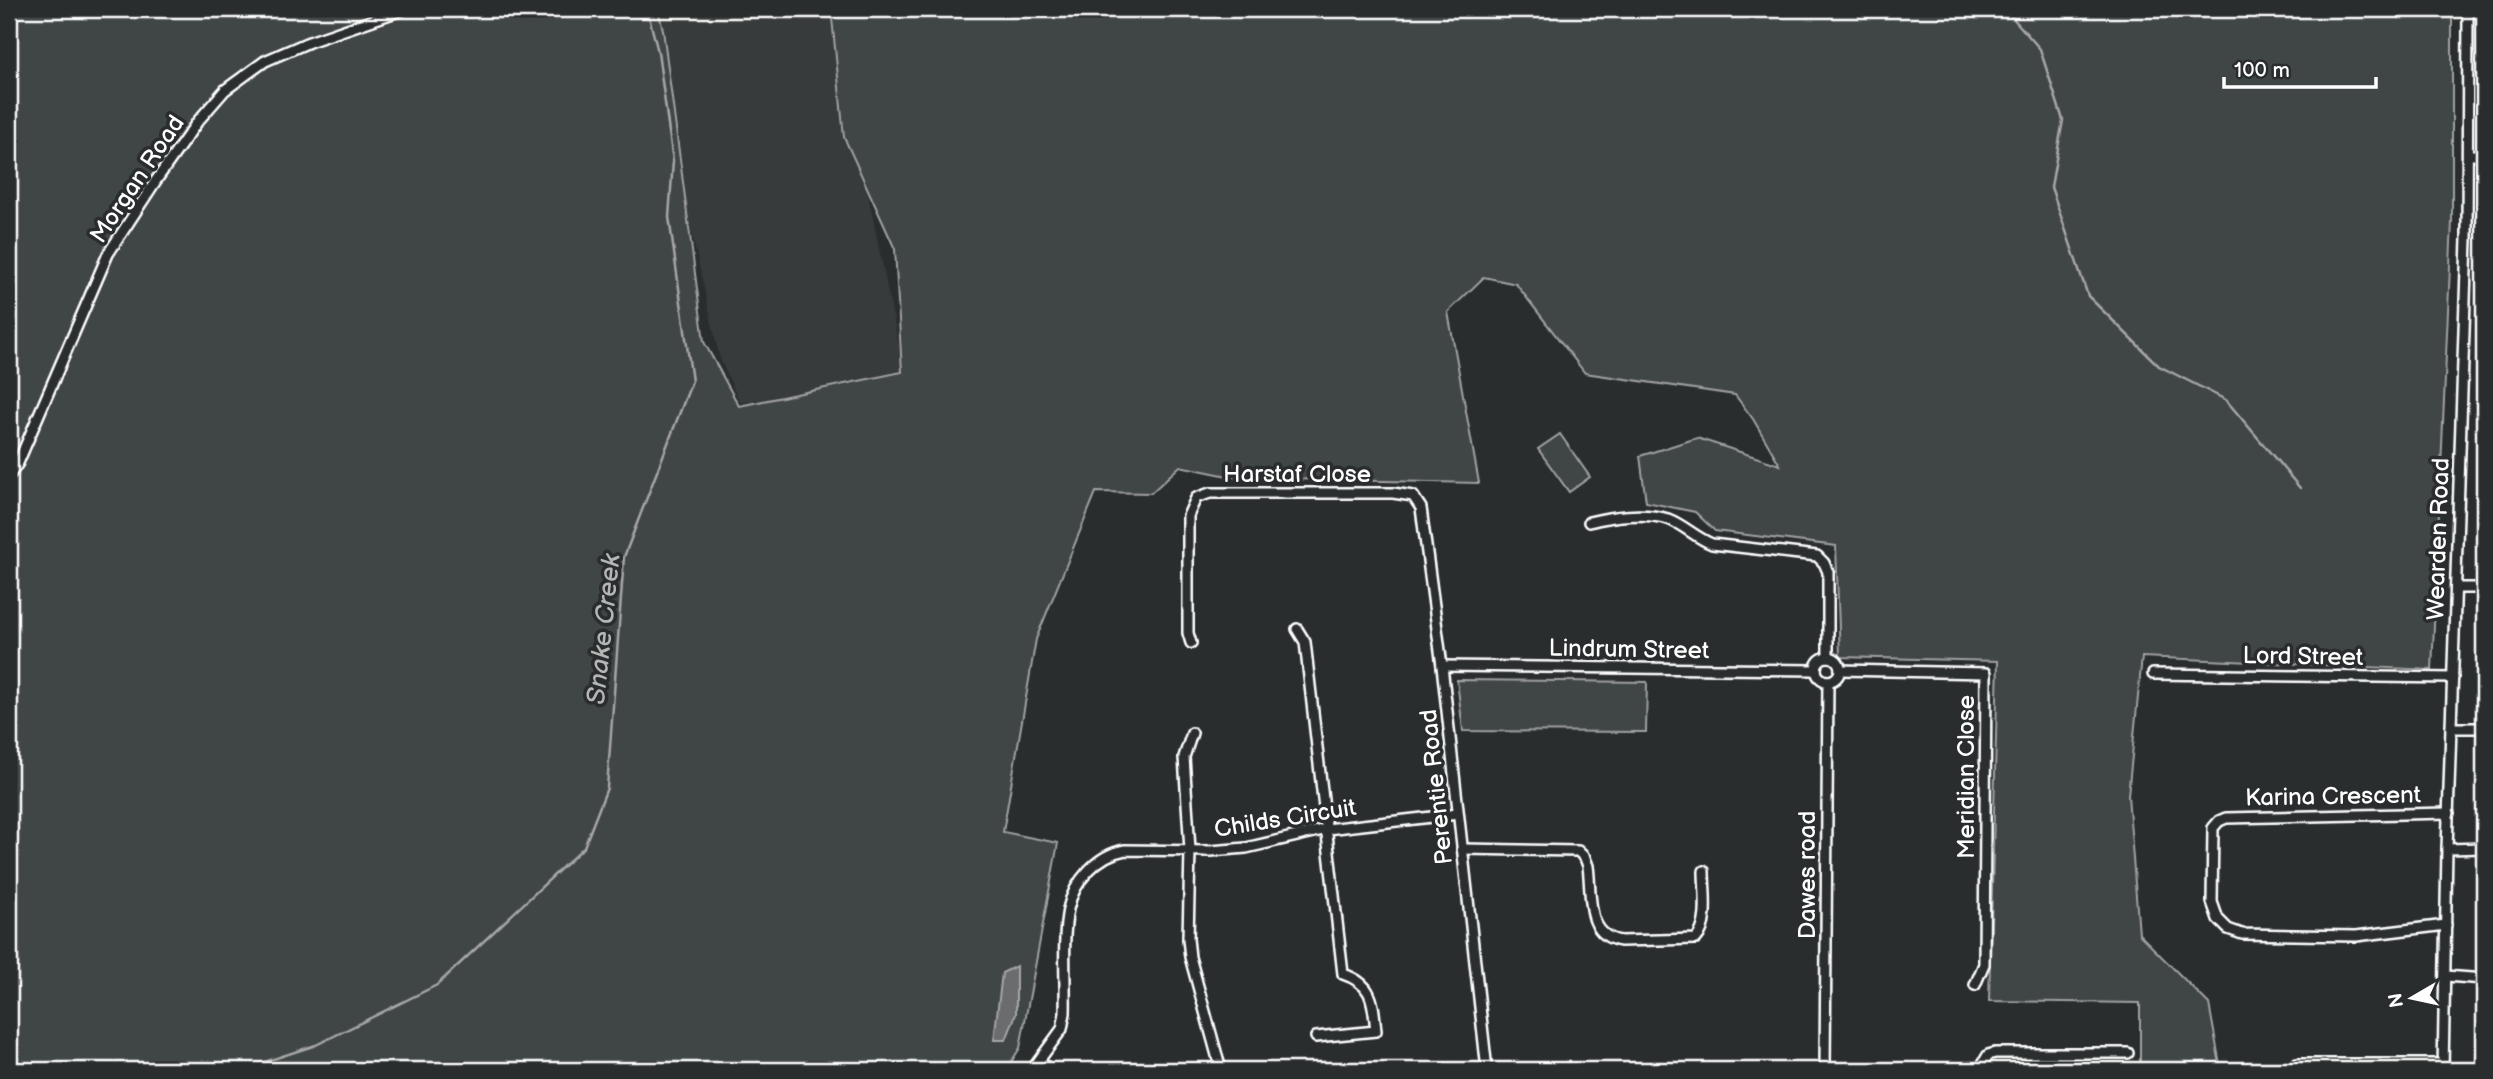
<svg xmlns="http://www.w3.org/2000/svg" width="2493" height="1079" font-family="'Balsamiq Sans',sans-serif">
	<style>
		.built { fill: #373a3b }
		.green { fill: #414445; stroke: #a0a2a2; stroke-width: 2 }
		.water { fill: #6a6c6d; stroke: #a6a7a7; stroke-width: 2 }
		.lines { fill: none; stroke-linecap: round; stroke-linejoin: round }
		.stream { stroke: #a6a7a7; stroke-width: 2.5 }
		.street-casing { stroke: #fff; stroke-width: 14 }
		.street { stroke: #2a2d2e; stroke-width: 9 }
		.labels { text-anchor: middle; stroke-width: 7; stroke-linejoin: round; paint-order: stroke }
		.street-label { font-size: 24px; fill: #fff; stroke: #2a2d2e }
		.water-label { font-size: 26px; font-style: italic; fill: #b4b6b6; stroke: #2a2d2e }
	</style>
	<rect width="100%" height="100%" fill="#2a2d2e"/>
	<filter id="ink" filterUnits="userSpaceOnUse"><feTurbulence type="fractalNoise" baseFrequency=".0143" numOctaves="2"/><feDisplacementMap in="SourceGraphic" scale="14" xChannelSelector="R" yChannelSelector="G"/><feConvolveMatrix kernelMatrix="1 2 1 2 8 2 1 2 1" color-interpolation-filters="sRGB"/></filter>
	<g filter="url(#ink)">
		<polygon class="built" points="638,9 843,9 857,140 905,376 870,386 740,403 720,359 656,75"/>
		<g class="green">
			<polygon points="9,9 658,9 663,30 704,342 739,406 902,372 895,249 844,137 832,18 834,9 2452,9 2452,221 2432,670 2142,657 2128,795 2139,934 2209,1004 2221,1070 2140,1070 2140,1003 1989,1001 1998,661 1840,657 1836,546 1715,531 1695,512 1646,502 1640,456 1697,438 1780,465 1753,419 1735,395 1585,373 1516,284 1484,277 1448,312 1479,483 1237,478 1180,466 1151,493 1096,492 1036,639 1003,832 1058,843 1020,1048 1006,1070 9,1070"/>
			<polygon points="1560,434 1590,477 1569,492 1538,449"/>
			<polygon points="1457,680 1647,682 1646,732 1463,731"/>
		</g>
		<polygon class="water" points="1016,966 1016,1014 1006,1040 994,1040 1002,973"/>
		<g class="lines">
			<g class="stream">
				<polyline points="2005,9 2040,49 2063,120 2051,187 2088,296 2159,366 2226,400 2300,488"/>
				<polyline points="240,1070 316,1045 437,985 584,847 607,788 624,557 692,381 669,217 673,161 658,52 647,9"/>
			</g>
			<defs>
				<g id="street">
					<polyline points="2468,155 2484,155"/>
					<polyline points="9,476 18,463 108,254 157,179 198,121 225,90 265,61 309,42 405,9"/>
					<path d="M 1589,522 C 1612,516 1644,512 1668,519 C 1684,525 1696,538 1712,544 L 1817,556 L 1824,563 L 1828,572 L 1828,657"/>
					<polyline points="2456,588 2484,588"/>
					<path d="M 1297,629 L 1305,642 L 1343,974 C 1374,984 1373,1003 1376,1031 L 1316,1037"/>
					<polyline points="1191,643 1188,633 1188,516 1196,498 1210,493 1393,493 1413,496 1421,508 1442,666 1487,1070"/>
					<circle cx="1828" cy="669" r="12"/>
					<polyline points="1442,666 1816,670"/>
					<polyline points="1840,670 1986,673 1984,964 1975,985"/>
					<polyline points="2153,674 2453,678"/>
					<polyline points="2451,728 2484,728"/>
					<polyline points="1192,733 1184,757 1190,850 1188,939 1190,957 1221,1070"/>
					<path d="M 1462,849 L 1578,851 L 1585,858 L 1588,866 C 1592,895 1585,936 1621,941 L 1696,939 C 1710,924 1704,891 1704,871"/>
					<polyline points="2447,849 2484,848"/>
					<polyline points="2446,925 2356,936 2242,934 2228,929 2218,919 2212,902 2213,828 2219,821 2226,818 2449,813"/>
					<polyline points="2446,976 2484,979"/>
					<polyline points="1039,1062 1051,1070"/>
					<polyline points="2297,1064 2443,1064"/>
					<path d="M 1032,1070 L 1062,1029 L 1065,1013 C 1066,981 1062,941 1068,909 C 1074,881 1097,855 1125,850 L 1211,851 L 1246,848 L 1327,829 L 1458,814"/>
					<polyline points="1825,1070 1828,681"/>
					<polyline points="1979,1070 1988,1055 1995,1053 2128,1053"/>
					<polyline points="2443,1070 2447,849 2467,239 2468,9"/>
				</g>
			</defs>
			<use href="#street" class="street-casing"/>
			<use href="#street" class="street"/>
		</g>
	</g>
	<g class="labels">
		<g class="street-label">
			<text transform="translate(137 179) rotate(-56)" y="8">Morgan Road</text>
			<text x="1297" y="482">Harstaf Close</text>
			<text transform="translate(2438 539) rotate(-88)" y="8">Wearden Road</text>
			<text transform="translate(1629 649) rotate(1)" y="8">Lindrum Street</text>
			<text transform="translate(2303 656) rotate(1)" y="8">Lord Street</text>
			<text transform="translate(1966 777) rotate(-90)" y="8">Meridian Close</text>
			<text transform="translate(1436 787) rotate(-96)" y="8">Perentie Road</text>
			<text transform="translate(2333 796) rotate(-1)" y="8">Karina Crescent</text>
			<text transform="translate(1285 818) rotate(-9)" y="8">Childs Circuit</text>
			<text transform="translate(1807 875) rotate(-90)" y="8">Dawes road</text>
		</g>
		<g class="water-label">
			<text transform="translate(603 629) rotate(-84)" y="9">Snake Creek</text>
		</g>
	</g>
	<rect width="2493" height="1079" fill="none" stroke="#2a2d2e" stroke-width="35"/>
	<rect x="18" y="18" width="2458" height="1044" fill="none" stroke="#fff" stroke-width="2.5" filter="url(#ink)"/>
	<g transform="translate(2412 998) rotate(261)" stroke="#2a2d2e" stroke-width="5" paint-order="stroke">
	<path d="M0-5L12 26L0 18L-12 26Z" fill="#ffffff"/>
	<text y="-10" font-size="19" font-weight="bold" text-anchor="middle" fill="#ffffff">N</text>
	</g>
	<path d="M2224 77v10h152v-10" fill="none" stroke="#ffffff" stroke-width="3.5"/>
	<text x="2234" y="77" font-size="21" fill="#ffffff" stroke="#2a2d2e" stroke-width="5" paint-order="stroke">100 m</text>
</svg>
